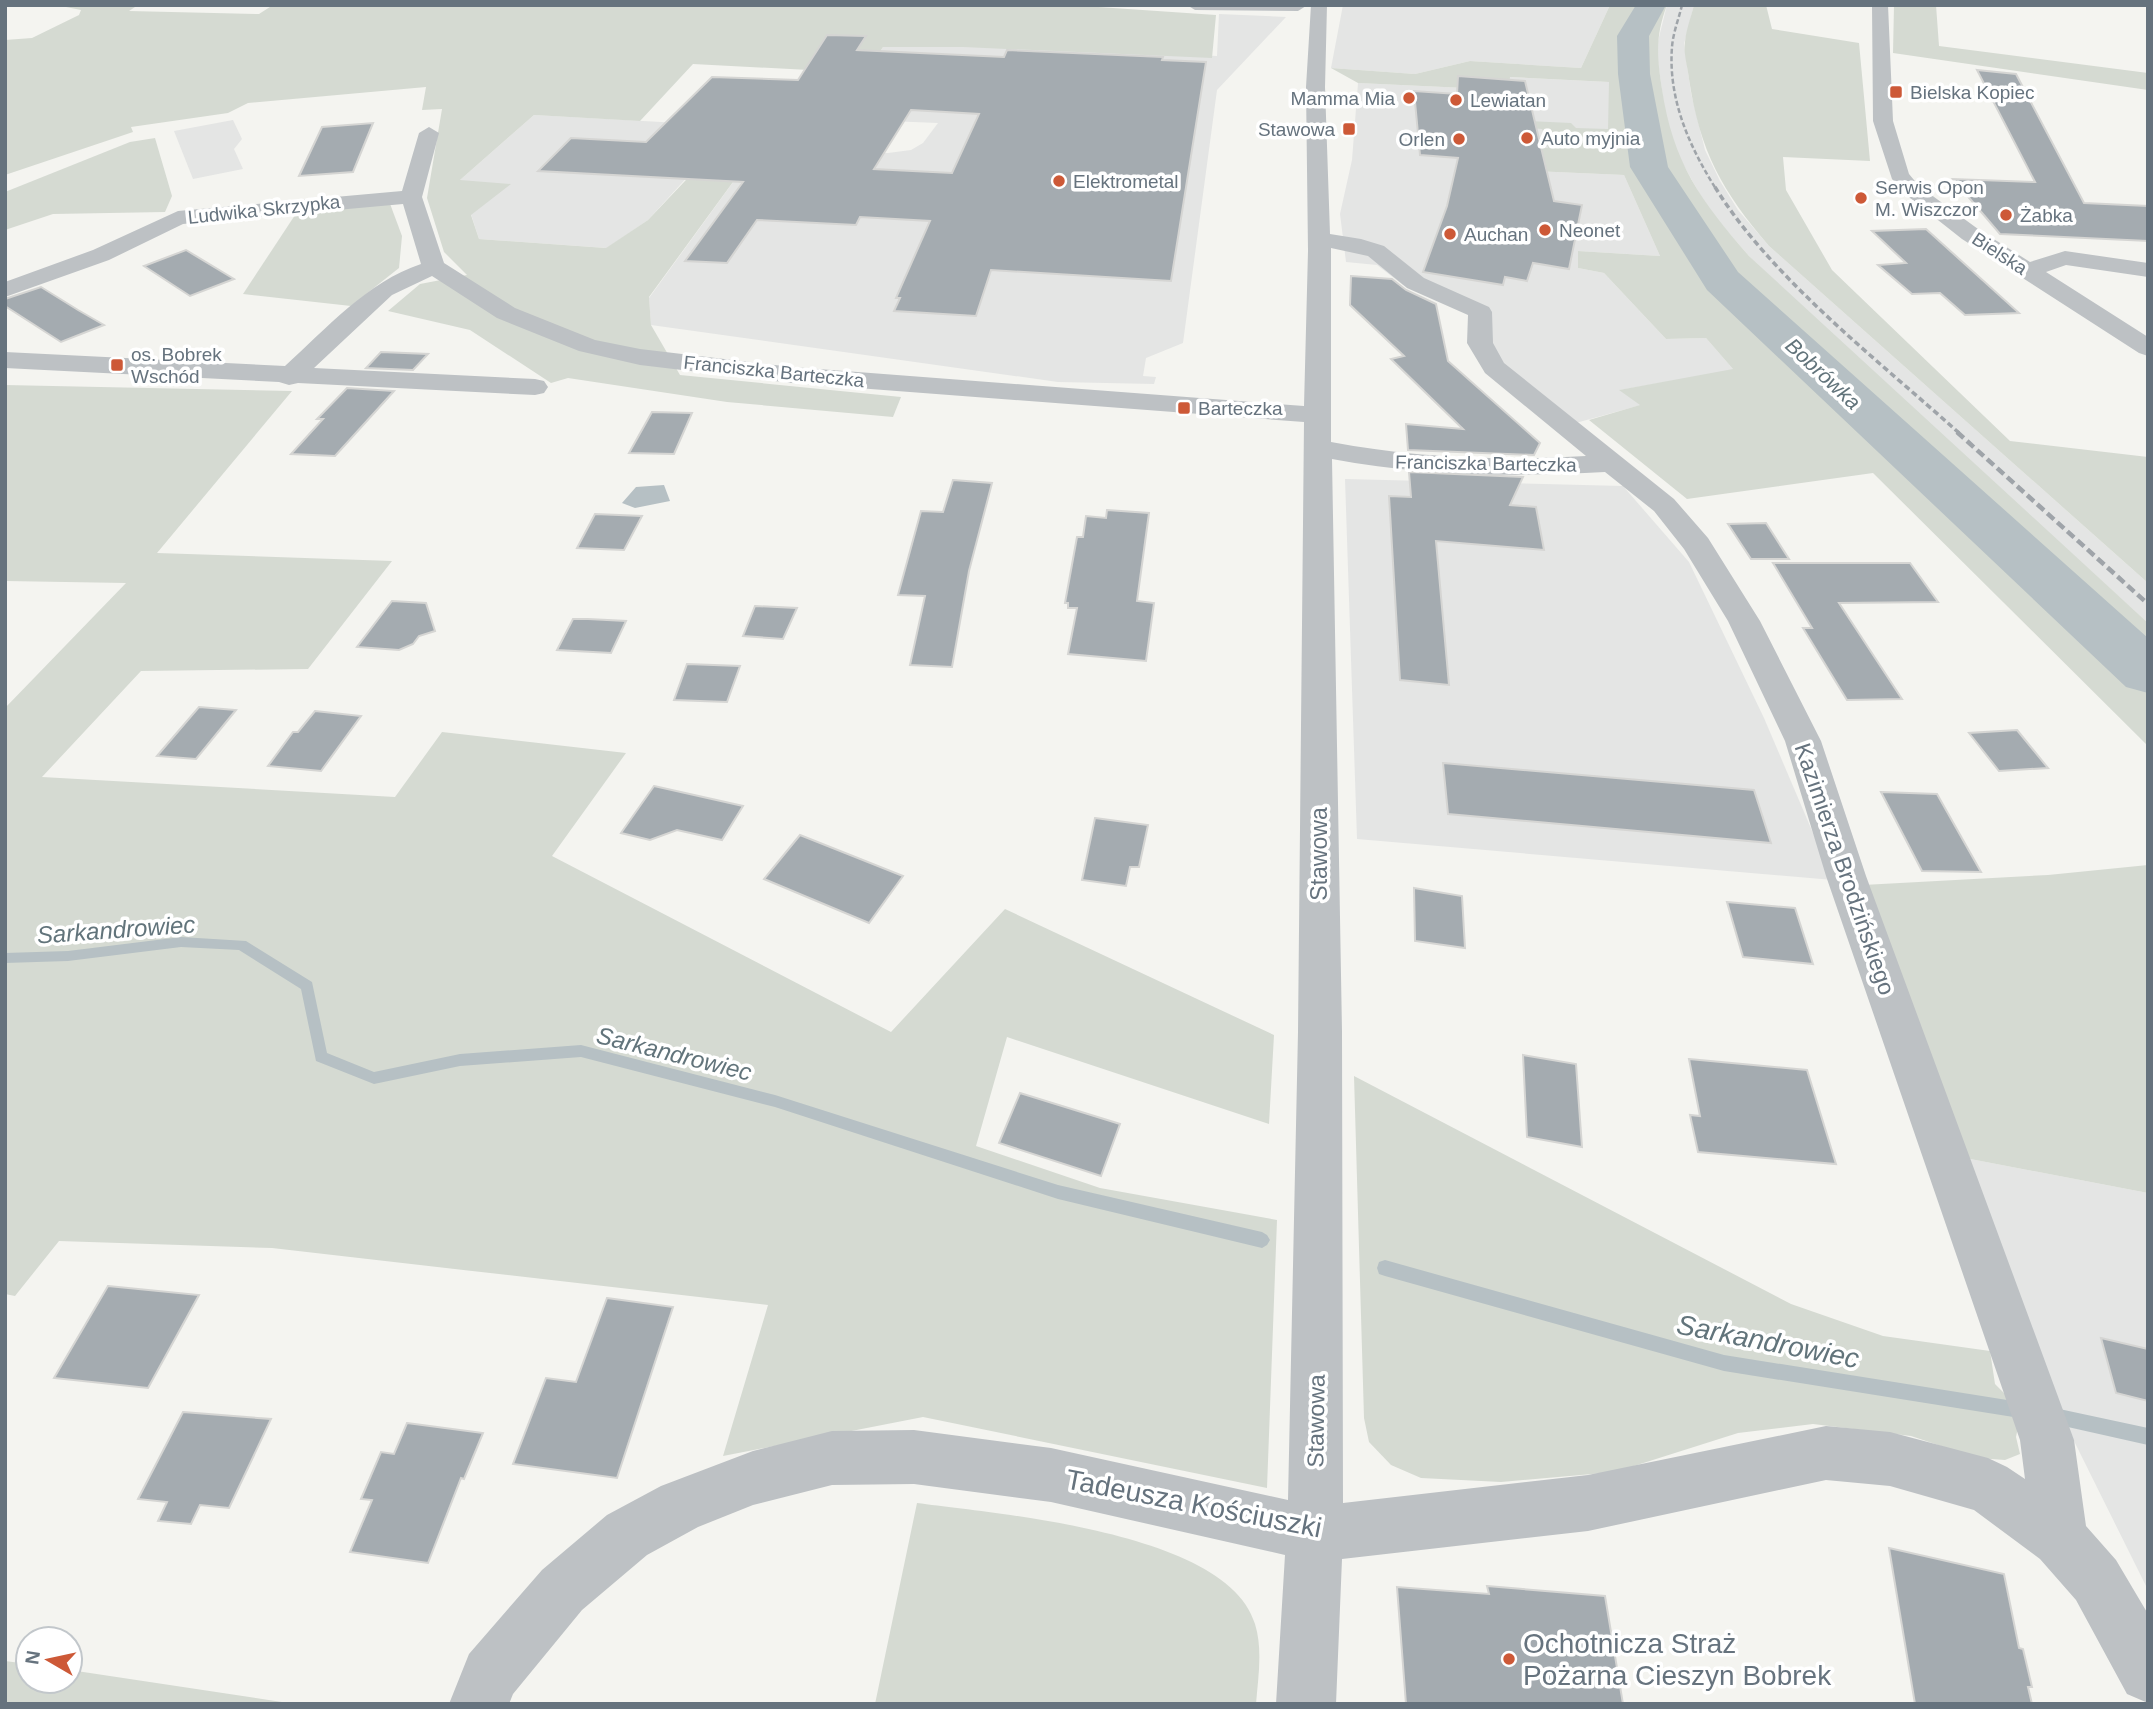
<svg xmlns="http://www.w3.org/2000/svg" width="2153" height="1709" font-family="Helvetica,sans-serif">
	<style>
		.built { fill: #e4e5e4 }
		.green { fill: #d5dad2 }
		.water { fill: #b6c0c4 }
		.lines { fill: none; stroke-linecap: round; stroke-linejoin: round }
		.stream { fill: #b6c0c4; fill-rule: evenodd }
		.river { fill: #b6c0c4; fill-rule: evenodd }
		.building { fill: #a4abb0; stroke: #d5d5d3; stroke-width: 2; fill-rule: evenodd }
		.minor { fill: #bdc1c4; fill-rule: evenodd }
		.rail-far2 { stroke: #9fa4a9; stroke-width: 2.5; stroke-dasharray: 5 2.5; stroke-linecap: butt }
		.rail-far1 { stroke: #9fa4a9; stroke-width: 3.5; stroke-dasharray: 6 3.5; stroke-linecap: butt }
		.rail { stroke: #9fa4a9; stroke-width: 4.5; stroke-dasharray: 9 4.5; stroke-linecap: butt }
		.poi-dot { fill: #cd5937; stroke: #fff; stroke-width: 2.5 }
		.labels { text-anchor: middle; stroke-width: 7; stroke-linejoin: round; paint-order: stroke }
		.far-poi-label { font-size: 19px; fill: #66737e; stroke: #fff; text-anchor: start }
		.far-street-label { font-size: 19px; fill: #66737e; stroke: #fff }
		.far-water-label { font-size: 21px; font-style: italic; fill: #62747b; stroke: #fff }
		.street-label { font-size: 23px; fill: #66737e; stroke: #fff }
		.water-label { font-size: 24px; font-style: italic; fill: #62747b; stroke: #fff }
		.near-water-label { font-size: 28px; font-style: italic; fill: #62747b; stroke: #fff }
		.near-street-label { font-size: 28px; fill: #66737e; stroke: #fff }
		.near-poi-label { font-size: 28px; fill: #66737e; stroke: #fff; text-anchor: start }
	</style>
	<rect width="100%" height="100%" fill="#f4f4f0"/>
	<g class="built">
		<polygon points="1343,5 1610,5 1581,68 1470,61 1415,74 1331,68"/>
		<polygon points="1667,5 1694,5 1684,44 1691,93 1705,150 1720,181 1738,210 1769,246 2148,583 2148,623 1855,357 1749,256 1708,209 1678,155 1667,124 1656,49"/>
		<polygon points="1219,14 1286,17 1217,90 1183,343 1146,358 1143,376 1156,377 1154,384 1058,382 651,325 649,298 760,145 888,153 911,150 923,143 938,123 838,119 883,47 1007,47 1217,56"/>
		<polygon points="1509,77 1609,82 1609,129 1542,129 1549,148 1533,171 1624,175 1660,256 1578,251 1578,268 1604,273 1666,339 1706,338 1734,370 1620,390 1641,405 1554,429 1479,362 1467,311 1454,303 1403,285 1377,265 1346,262 1340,214 1352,160 1358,83 1508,90"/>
		<polygon points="534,115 734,126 648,220 607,248 479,239 460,180"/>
		<polygon points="233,120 242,139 234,149 243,169 193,179 174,131"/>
		<polygon points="1345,479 1623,486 1689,562 1764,718 1833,880 1357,839"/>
		<polygon points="1960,1157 2148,1193 2148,1590 2075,1443 2050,1387"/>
	</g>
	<g class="green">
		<polygon points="138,5 129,11 259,14 273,5 1069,5 1216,15 1212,58 963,47 883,47 866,73 693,64 640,121 534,115 460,180 511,184 471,215 479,239 606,248 648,220 721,143 760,145 649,297 651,325 680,375 901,397 893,417 727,402 568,378 551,383 470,330 388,311 420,284 467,275 444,252 427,198 442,109 422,110 426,87 248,103 228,113 131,127 133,132 5,175 5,40 32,38 79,15 81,10 61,6 5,5"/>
		<path d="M 1610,5 L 1667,5 C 1655,37 1657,56 1662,89 C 1673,163 1701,201 1749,256 L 2148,623 L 2148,746 L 1873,473 L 1687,499 L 1589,420 L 1640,405 L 1619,390 L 1733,369 L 1706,338 L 1666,339 L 1604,273 L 1578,268 L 1578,251 L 1660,256 L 1624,175 L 1533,171 L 1535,148 L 1548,148 L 1542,129 L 1531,128 L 1528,121 L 1571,123 L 1576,128 L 1608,129 L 1609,82 L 1510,77 L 1508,90 L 1358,83 L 1331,68 L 1415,74 L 1470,61 L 1581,68 Z"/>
		<path d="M 1694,5 L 1766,5 L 1772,29 L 1859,43 L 1870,161 L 1783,157 L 1786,190 L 1832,270 L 2010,441 L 2148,457 L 2148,583 L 1769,246 C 1722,191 1700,152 1689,79 C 1688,68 1683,53 1685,42 C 1686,30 1691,17 1694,5 Z"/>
		<polygon points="1894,5 1936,5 1939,46 2148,73 2148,90 1893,53"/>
		<polygon points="155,138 172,196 165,212 53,214 5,230 5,192 130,142"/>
		<polygon points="389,201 402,236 399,268 351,306 243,294 299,209"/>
		<polygon points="5,385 292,391 157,553 392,561 308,669 141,671 42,777 395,797 442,732 626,753 552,856 891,1032 1005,909 1274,1035 1269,1124 1007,1037 976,1146 1100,1188 1277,1220 1267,1488 923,1417 723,1456 768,1305 272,1248 59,1241 15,1296 5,1294 5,708 126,583 5,581"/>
		<polygon points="2148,865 2148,1193 1960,1157 1863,885 2048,875"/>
		<polygon points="1354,1076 1791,1304 1883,1336 1990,1351 1995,1384 2006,1395 2018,1427 2016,1437 2020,1454 2005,1460 1977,1458 1911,1436 1813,1424 1738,1433 1615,1472 1501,1482 1421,1478 1391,1465 1369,1442 1364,1418"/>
		<path d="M 917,1503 C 999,1514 1228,1532 1255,1624 C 1263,1650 1258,1678 1256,1704 L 875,1704 Z"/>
		<polygon points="5,1661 28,1664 28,1681 70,1681 70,1670 295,1704 5,1704"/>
	</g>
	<polygon class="water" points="664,485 670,501 635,508 622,503 636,487"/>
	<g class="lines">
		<g class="stream">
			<polygon points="181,937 246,941 312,982 327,1053 374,1072 460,1054 581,1045 775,1095 1058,1185 1262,1232 1267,1235 1270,1240 1267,1245 1262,1248 1058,1199 775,1107 581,1057 460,1066 374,1084 316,1061 301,989 239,950 181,947 68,961 5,963 5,953 68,951"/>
			<polygon points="1385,1260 1724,1355 2026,1403 2032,1405 2034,1411 2032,1417 2026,1419 1724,1371 1385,1276 1379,1274 1377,1268 1379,1262"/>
			<polygon points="2050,1407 2148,1428 2148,1445 2050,1423 2044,1421 2042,1415 2044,1409"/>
		</g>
		<polygon class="river" points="1636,5 1666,5 1649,36 1650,74 1668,167 1738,272 2148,638 2148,693 2126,687 1707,290 1630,167 1618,74 1617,36"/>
	</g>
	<g class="building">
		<path d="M 827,35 L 866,36 L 857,50 L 1004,57 L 1007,50 L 1163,57 L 1162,60 L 1206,62 L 1171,281 L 991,270 L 976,316 L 894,311 L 900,298 L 896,298 L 930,221 L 860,217 L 856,225 L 757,220 L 727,263 L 685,261 L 743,182 L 538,171 L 571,138 L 646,142 L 712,77 L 798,80 ZM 911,110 L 979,114 L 952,173 L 874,169 Z"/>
		<polygon points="1977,70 2016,74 2084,203 2148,206 2148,241 2000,234 1953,179 2035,182"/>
		<polygon points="1458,76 1525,81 1554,201 1582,205 1569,269 1533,263 1527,281 1505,277 1503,285 1423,272 1447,206 1458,158 1420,155 1414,91 1457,94"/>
		<polygon points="373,123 353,172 299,176 322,127"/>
		<polygon points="1926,229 2019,313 1965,315 1940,293 1912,294 1878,265 1906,263 1872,231"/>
		<polygon points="186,250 234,279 190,296 144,266"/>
		<polygon points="1351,276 1392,279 1406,290 1436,304 1448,361 1540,443 1534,455 1408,450 1406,424 1463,429 1391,359 1404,356 1350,305"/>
		<polygon points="41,287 78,310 104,325 61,342 5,306 5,299"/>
		<polygon points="381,352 428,354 413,370 366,368"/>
		<polygon points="347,388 394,391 335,456 291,454 323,419 317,419"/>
		<polygon points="652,412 692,413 674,454 629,453"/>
		<polygon points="1409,472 1523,477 1510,505 1536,507 1544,550 1436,541 1449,685 1400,680 1389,496 1411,497"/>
		<polygon points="953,480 992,483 969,571 952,667 910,665 925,596 898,595 921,511 943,512"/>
		<polygon points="1107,510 1149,513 1137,601 1154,603 1146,661 1068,654 1077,608 1068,608 1068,603 1065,603 1077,537 1083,537 1086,516 1106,518"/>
		<polygon points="595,514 642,516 624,550 577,548"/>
		<polygon points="1766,523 1789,559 1751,559 1728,524"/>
		<polygon points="1773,563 1910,563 1938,602 1839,603 1902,699 1847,700 1803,628 1812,628"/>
		<polygon points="392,601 426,603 435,631 419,636 413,644 399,650 357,647"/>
		<polygon points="755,606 797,608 783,639 743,636"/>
		<polygon points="573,619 588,619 626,621 611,653 557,650"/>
		<polygon points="687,664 740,666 727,702 674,700"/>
		<polygon points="199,707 236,710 196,759 157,756"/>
		<polygon points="315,711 361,716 321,771 268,766 293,732 298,732"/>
		<polygon points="2017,730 2048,768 1999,771 1969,733"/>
		<polygon points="1443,763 1754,790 1771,843 1448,814"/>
		<polygon points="654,786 743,806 722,840 677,830 650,840 621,833"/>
		<polygon points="1881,792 1937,794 1981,872 1922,871"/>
		<polygon points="1095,818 1148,825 1139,867 1130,867 1126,886 1082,880"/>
		<polygon points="800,835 903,876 869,923 764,879"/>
		<polygon points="1414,888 1462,896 1465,948 1415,941"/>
		<polygon points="1727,902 1795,908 1813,964 1743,957"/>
		<polygon points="1523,1055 1576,1064 1582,1147 1527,1137"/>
		<polygon points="1689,1059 1807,1070 1836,1164 1698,1152 1690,1115 1700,1116"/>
		<polygon points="1020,1093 1120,1124 1101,1176 999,1143"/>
		<polygon points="108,1286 199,1295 148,1388 54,1378"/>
		<polygon points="607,1298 673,1307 617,1478 513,1464 546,1378 576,1382"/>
		<polygon points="2101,1338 2148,1349 2148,1401 2116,1393"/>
		<polygon points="183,1412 271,1419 229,1508 200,1505 191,1524 158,1521 167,1502 138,1499"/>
		<polygon points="407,1423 483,1433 464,1479 461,1478 428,1563 350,1552 372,1500 361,1499 381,1452 394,1454"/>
		<polygon points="1889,1548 2004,1574 2019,1648 2023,1649 2032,1687 2028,1687 2032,1704 1915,1704"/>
		<polygon points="1487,1586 1605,1596 1623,1704 1406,1704 1397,1587 1489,1594"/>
	</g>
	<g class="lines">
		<g class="minor">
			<polygon points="1187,5 1306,5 1306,6 1298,11 1195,10"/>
			<path d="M 1311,5 L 1327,5 L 1325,87 L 1330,234 L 1361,239 L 1384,246 L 1424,278 L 1489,307 L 1492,312 L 1493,343 L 1504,363 L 1674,499 L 1708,538 L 1760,621 L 1821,741 L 1866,876 L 2074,1440 L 2086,1526 L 2116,1560 L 2148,1614 L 2148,1703 L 2127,1694 L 2076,1600 L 2040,1559 L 1974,1510 L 1890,1486 L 1826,1480 L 1588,1531 L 1342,1559 L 1336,1704 L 1276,1704 L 1285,1555 L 1051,1502 L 914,1484 L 832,1485 L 753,1505 L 698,1527 L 647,1555 L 582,1610 L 513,1694 L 509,1704 L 449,1704 L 469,1654 L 542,1570 L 607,1515 L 661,1486 L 753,1451 L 832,1431 L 914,1430 L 1051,1448 L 1288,1500 L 1298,1032 L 1304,422 L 792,383 L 640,365 L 579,351 L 497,318 L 432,276 L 392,295 L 314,368 L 535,379 L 544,381 L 548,387 L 544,393 L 535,395 L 298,383 L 289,385 L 279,382 L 5,368 L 5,352 L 285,366 C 327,328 367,282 421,264 L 403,204 L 183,224 L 109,260 L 5,297 L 5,282 L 93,250 L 178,211 L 402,191 L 419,133 L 429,127 L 439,133 L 422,197 L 444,263 L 515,308 L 595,340 L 640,349 L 792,367 L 1304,406 L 1308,251 L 1306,87 ZM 1331,248 L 1368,256 L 1407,288 L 1468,315 L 1467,343 L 1485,373 L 1586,456 C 1501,461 1415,458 1331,442 ZM 1332,459 C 1422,476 1514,477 1605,472 L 1654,511 L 1684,549 L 1728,621 L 1785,741 L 1826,876 L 2020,1440 L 2025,1479 L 2007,1467 L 1988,1458 L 1890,1432 L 1826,1426 L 1588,1475 L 1343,1503 L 1342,1032 Z"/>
			<polygon points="1872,5 1888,5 1893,121 1909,174 1919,186 1978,229 2030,262 2065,251 2148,263 2148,277 2066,265 2046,272 2148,337 2148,356 2139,353 1962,239 1905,194 1892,179 1873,121"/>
		</g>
		<path class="rail-far2" d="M 1682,5 C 1679,18 1673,33 1672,47 C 1668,99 1689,146 1716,189"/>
		<path class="rail-far1" d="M 1715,187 C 1771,278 1879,361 1959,433"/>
		<polyline class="rail" points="1957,432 2148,604"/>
	</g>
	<g class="poi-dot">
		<rect x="1889" y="85" width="14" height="14" rx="3.5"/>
		<circle cx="1409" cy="98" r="7"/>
		<circle cx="1456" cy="100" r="7"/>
		<rect x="1342" y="122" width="14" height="14" rx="3.5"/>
		<circle cx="1527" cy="138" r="7"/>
		<circle cx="1459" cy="139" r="7"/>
		<circle cx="1059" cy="181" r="7"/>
		<circle cx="1861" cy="198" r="7"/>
		<circle cx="2006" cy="215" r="7"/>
		<circle cx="1545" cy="230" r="7"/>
		<circle cx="1450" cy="234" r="7"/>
		<rect x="110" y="358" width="14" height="14" rx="3.5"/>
		<rect x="1177" y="401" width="14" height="14" rx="3.5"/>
		<circle cx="1509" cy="1659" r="7"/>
	</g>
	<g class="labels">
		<g class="far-poi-label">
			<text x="1910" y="99">Bielska Kopiec</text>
			<text x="1395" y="105" text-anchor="end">Mamma Mia</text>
			<text x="1470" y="107">Lewiatan</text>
			<text x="1335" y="136" text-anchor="end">Stawowa</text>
			<text x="1541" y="145">Auto myjnia</text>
			<text x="1445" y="146" text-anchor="end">Orlen</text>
			<text x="1073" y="188">Elektrometal</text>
			<text x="1875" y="194">Serwis Opon<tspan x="1875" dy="22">M. Wiszczor</tspan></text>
			<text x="2020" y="222">Żabka</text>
			<text x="1559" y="237">Neonet</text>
			<text x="1464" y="241">Auchan</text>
			<text x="131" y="361">os. Bobrek<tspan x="131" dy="22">Wschód</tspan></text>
			<text x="1198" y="415">Barteczka</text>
		</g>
		<g class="far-street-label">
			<text transform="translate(264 209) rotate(-6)" y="7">Ludwika Skrzypka</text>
			<text transform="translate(2000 253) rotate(33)" y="7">Bielska</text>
			<text transform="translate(774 371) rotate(6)" y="7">Franciszka Barteczka</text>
			<text transform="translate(1486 463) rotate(1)" y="7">Franciszka Barteczka</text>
		</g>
		<g class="far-water-label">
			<text transform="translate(1823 374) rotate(43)" y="7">Bobrówka</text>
		</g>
		<g class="street-label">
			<text transform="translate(1319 854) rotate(-90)" y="8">Stawowa</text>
			<text transform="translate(1845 869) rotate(71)" y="8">Kazimierza Brodzińskiego</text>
			<text transform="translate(1316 1421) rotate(-89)" y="8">Stawowa</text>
		</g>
		<g class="water-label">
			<text transform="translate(116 930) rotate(-4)" y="8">Sarkandrowiec</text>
			<text transform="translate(674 1054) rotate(14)" y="8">Sarkandrowiec</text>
		</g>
		<g class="near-water-label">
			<text transform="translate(1768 1341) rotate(11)" y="10">Sarkandrowiec</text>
		</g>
		<g class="near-street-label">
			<text transform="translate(1194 1503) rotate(11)" y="10">Tadeusza Kościuszki</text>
		</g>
		<g class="near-poi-label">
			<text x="1523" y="1653">Ochotnicza Straż<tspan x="1523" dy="32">Pożarna Cieszyn Bobrek</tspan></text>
		</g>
	</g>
	<rect width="2153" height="1709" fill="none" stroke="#66737e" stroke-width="14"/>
	<g transform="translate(49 1660) rotate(279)"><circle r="33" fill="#ffffff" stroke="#c2c7cb" stroke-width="2"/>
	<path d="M0-5L12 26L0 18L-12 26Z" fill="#cd5937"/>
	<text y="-10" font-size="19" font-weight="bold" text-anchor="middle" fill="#66737e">N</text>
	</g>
</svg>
